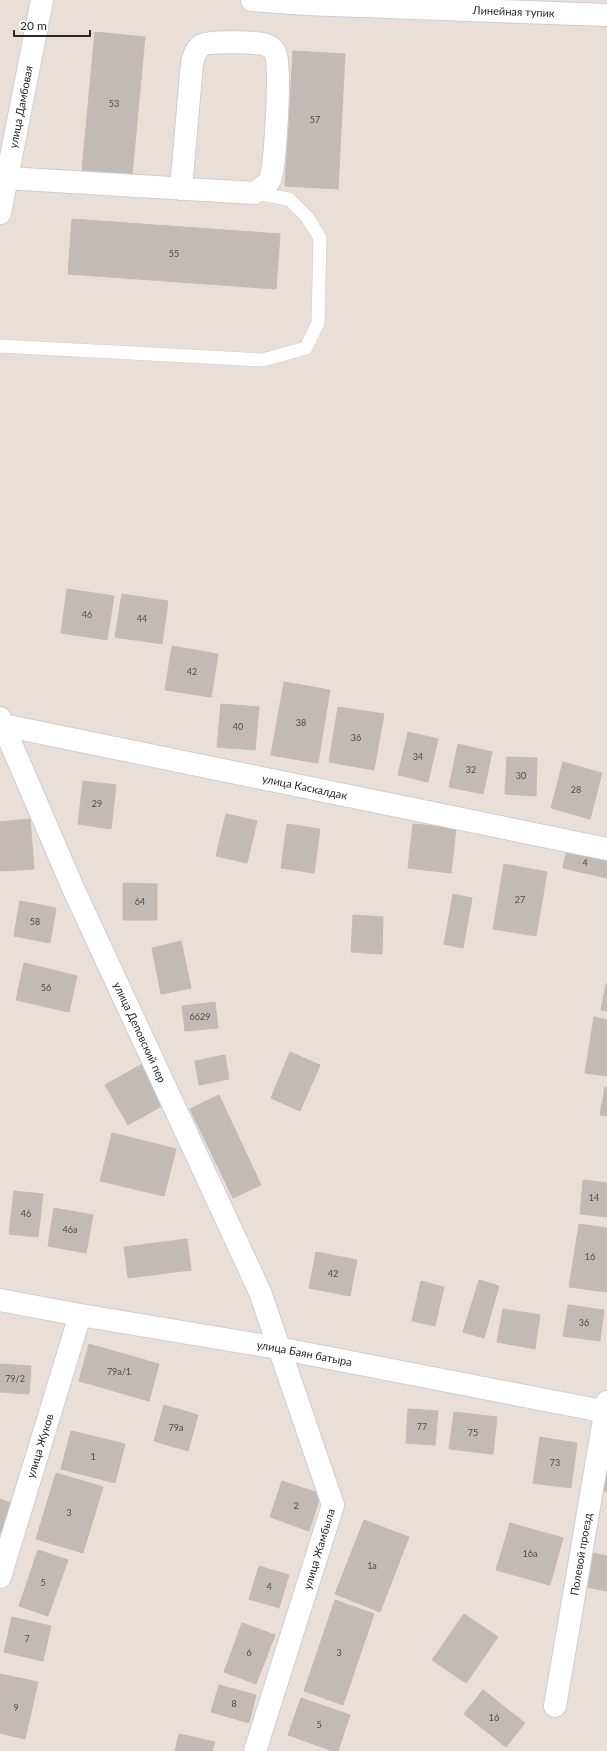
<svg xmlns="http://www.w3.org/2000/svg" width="607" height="1751" font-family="Lato,sans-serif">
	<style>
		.building { fill: #c2bab4; stroke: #c5bab2 }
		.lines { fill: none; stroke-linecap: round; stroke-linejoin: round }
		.lane-casing { stroke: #c7cfd9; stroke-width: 14 }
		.street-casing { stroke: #c7cfd9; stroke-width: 24 }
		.secondary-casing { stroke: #c7cfd9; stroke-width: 24 }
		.lane { stroke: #fff; stroke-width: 13 }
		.street { stroke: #fff; stroke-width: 22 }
		.secondary { stroke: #fff; stroke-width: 22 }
		.labels { text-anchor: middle; stroke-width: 3; stroke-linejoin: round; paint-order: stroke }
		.number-label { font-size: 9px; fill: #4e4c4a }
		.street-label { font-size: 11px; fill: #272727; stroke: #fff }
	</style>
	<rect width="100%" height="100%" fill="#eaded8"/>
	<g class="building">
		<polygon points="95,32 145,37 132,175 82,170"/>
		<polygon points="293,51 345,54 338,189 285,186"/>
		<polygon points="72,219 280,234 276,289 68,274"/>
		<polygon points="67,589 114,596 107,640 61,633"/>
		<polygon points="122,594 168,601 162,644 115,637"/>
		<polygon points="172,646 218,654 211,697 165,690"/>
		<polygon points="284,682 330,690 318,763 271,755"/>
		<polygon points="221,704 259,707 255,750 217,747"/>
		<polygon points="338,707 384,714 374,770 329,762"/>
		<polygon points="408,732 438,739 428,782 398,775"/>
		<polygon points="458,744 492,752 483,794 449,787"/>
		<polygon points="507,757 537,758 536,796 505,794"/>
		<polygon points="563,762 602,773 590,819 551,808"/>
		<polygon points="83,781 116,785 111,829 78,824"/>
		<polygon points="226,814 257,821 247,863 216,856"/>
		<polygon points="30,819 34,869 0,871 0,822"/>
		<polygon points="287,824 320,829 314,873 281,868"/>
		<polygon points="413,824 456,828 451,873 408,868"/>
		<polygon points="567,848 607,857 607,878 563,868"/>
		<polygon points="504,864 547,872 536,936 493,929"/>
		<polygon points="123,883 157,884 157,920 123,920"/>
		<polygon points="453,894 472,898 463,948 444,944"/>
		<polygon points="20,901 56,908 50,943 14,936"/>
		<polygon points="353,915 383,917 382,954 351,952"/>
		<polygon points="181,941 191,988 161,994 152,948"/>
		<polygon points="24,963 77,976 69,1012 16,1000"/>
		<polygon points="606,984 607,984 607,1011 601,1010"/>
		<polygon points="215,1002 218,1028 185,1031 182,1006"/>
		<polygon points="594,1017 607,1020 607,1076 585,1073"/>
		<polygon points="290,1052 320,1065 300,1111 271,1098"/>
		<polygon points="225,1055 229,1079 199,1085 195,1061"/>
		<polygon points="144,1063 167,1103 128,1125 105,1085"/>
		<polygon points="605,1087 607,1087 607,1116 600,1115"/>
		<polygon points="219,1095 261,1185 233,1198 190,1109"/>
		<polygon points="112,1133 176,1149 164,1196 100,1181"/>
		<polygon points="583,1180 607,1183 607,1217 580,1214"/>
		<polygon points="14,1191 43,1194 38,1237 9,1234"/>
		<polygon points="54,1208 93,1215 86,1253 48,1246"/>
		<polygon points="579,1224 607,1228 607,1292 569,1287"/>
		<polygon points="187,1239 191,1270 128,1278 124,1247"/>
		<polygon points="316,1252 357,1260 350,1296 309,1288"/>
		<polygon points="479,1280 499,1286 484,1338 463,1332"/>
		<polygon points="421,1281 444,1287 435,1326 412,1321"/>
		<polygon points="568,1305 604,1310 600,1341 563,1336"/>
		<polygon points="503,1309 540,1315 535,1349 497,1342"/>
		<polygon points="89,1344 159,1364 149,1401 79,1381"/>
		<polygon points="0,1364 31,1366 29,1394 0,1392"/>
		<polygon points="164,1405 198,1415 188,1451 154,1441"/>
		<polygon points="408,1409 438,1411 435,1445 406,1443"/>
		<polygon points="454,1412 497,1417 493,1454 449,1449"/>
		<polygon points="71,1431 125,1444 115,1483 61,1469"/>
		<polygon points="540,1437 577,1443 571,1488 533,1483"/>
		<polygon points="607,1445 607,1492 597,1490"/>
		<polygon points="56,1473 103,1487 83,1553 36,1539"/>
		<polygon points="282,1481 321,1494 309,1531 270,1517"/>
		<polygon points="0,1499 11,1503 2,1533 0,1532"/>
		<polygon points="364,1520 409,1537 380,1612 335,1594"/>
		<polygon points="510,1523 563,1538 550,1585 496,1570"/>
		<polygon points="38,1550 68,1560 48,1616 19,1606"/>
		<polygon points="592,1553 607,1556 607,1591 586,1587"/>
		<polygon points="259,1566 289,1575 279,1608 249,1599"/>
		<polygon points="335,1600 374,1614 343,1705 304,1691"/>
		<polygon points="464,1614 498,1637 466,1683 432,1660"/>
		<polygon points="12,1617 51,1626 43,1661 4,1652"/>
		<polygon points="242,1623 275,1635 256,1684 224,1672"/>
		<polygon points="0,1674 38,1682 25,1739 0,1733"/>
		<polygon points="219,1685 256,1695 249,1723 211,1712"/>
		<polygon points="483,1690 525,1723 506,1747 464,1714"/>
		<polygon points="301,1698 350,1715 338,1751 333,1751 288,1735"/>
		<polygon points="179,1734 215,1742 212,1751 175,1751"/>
	</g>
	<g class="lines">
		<defs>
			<polyline id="lane" points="0,346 263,360 306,348 318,323 320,238 307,217 289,199 254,193"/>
			<g id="street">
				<path id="s1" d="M 252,0 L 306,4 L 607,15"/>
				<path d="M 6,178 L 254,193 C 260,189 269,185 271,177 C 275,161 282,63 275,52 C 272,47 268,45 263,44 C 253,42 209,41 202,45 C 195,50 194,56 192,63 L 181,189"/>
				<path id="s2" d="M 0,718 L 73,888 L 260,1292 L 333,1505 L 255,1751"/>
				<path id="s3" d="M 3,725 L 607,849"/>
				<path id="s4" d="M 0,1577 L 80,1315"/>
				<path id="s5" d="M 555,1706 L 607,1402"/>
			</g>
			<g id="secondary">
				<path id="s6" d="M 0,213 L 42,0"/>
				<path id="s7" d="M 0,1300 L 80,1315 L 278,1348 L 607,1412"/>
			</g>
		</defs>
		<use href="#lane" class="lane-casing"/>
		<use href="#street" class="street-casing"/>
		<use href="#secondary" class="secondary-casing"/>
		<use href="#lane" class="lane"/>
		<use href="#street" class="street"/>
		<use href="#secondary" class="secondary"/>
	</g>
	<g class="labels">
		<g class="number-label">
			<text x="114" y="107">53</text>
			<text x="315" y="123">57</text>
			<text x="174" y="257">55</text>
			<text x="87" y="618">46</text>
			<text x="142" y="622">44</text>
			<text x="192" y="675">42</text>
			<text x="301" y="726">38</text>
			<text x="238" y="730">40</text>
			<text x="356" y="741">36</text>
			<text x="418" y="760">34</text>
			<text x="471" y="773">32</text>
			<text x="521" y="779">30</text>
			<text x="576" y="793">28</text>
			<text x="97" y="807">29</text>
			<text x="585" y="866">4</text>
			<text x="520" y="903">27</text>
			<text x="140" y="905">64</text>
			<text x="35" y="925">58</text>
			<text x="46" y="991">56</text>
			<text x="200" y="1020">6629</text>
			<text x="594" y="1201">14</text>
			<text x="26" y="1217">46</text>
			<text x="70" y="1233">46а</text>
			<text x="590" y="1260">16</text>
			<text x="333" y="1277">42</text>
			<text x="584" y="1326">36</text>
			<text x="119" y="1375">79а/1</text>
			<text x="15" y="1382">79/2</text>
			<text x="422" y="1430">77</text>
			<text x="176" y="1431">79а</text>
			<text x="473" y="1436">75</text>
			<text x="93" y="1460">1</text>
			<text x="555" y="1466">73</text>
			<text x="296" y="1509">2</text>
			<text x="69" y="1516">3</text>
			<text x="530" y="1557">16а</text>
			<text x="372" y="1569">1а</text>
			<text x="43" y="1586">5</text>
			<text x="269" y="1590">4</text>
			<text x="27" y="1642">7</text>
			<text x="249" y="1656">6</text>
			<text x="339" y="1656">3</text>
			<text x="234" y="1707">8</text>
			<text x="16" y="1711">9</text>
			<text x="494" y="1721">16</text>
			<text x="319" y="1728">5</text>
		</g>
		<g class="street-label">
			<text dy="4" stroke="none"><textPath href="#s1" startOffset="262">Линейная тупик</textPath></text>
			<text dy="4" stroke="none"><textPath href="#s6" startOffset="108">улица Дамбовая</textPath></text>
			<text dy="4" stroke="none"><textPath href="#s3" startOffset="308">улица Каскалдак</textPath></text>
			<text dy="4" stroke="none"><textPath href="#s2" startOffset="344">улица Деповский пер</textPath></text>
			<text dy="4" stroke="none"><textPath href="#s7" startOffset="309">улица Баян батыра</textPath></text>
			<text dy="4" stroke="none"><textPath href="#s4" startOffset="137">улица Жуков</textPath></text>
			<text transform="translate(319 1549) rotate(-73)" y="4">улица Жамбыла</text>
			<text dy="4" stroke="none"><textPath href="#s5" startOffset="154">Полевой проезд</textPath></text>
		</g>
	</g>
	<path d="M14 30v6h76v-6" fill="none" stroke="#272727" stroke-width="2"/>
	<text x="20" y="30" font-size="12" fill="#272727" stroke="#ffffff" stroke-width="3" paint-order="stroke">20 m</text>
</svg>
